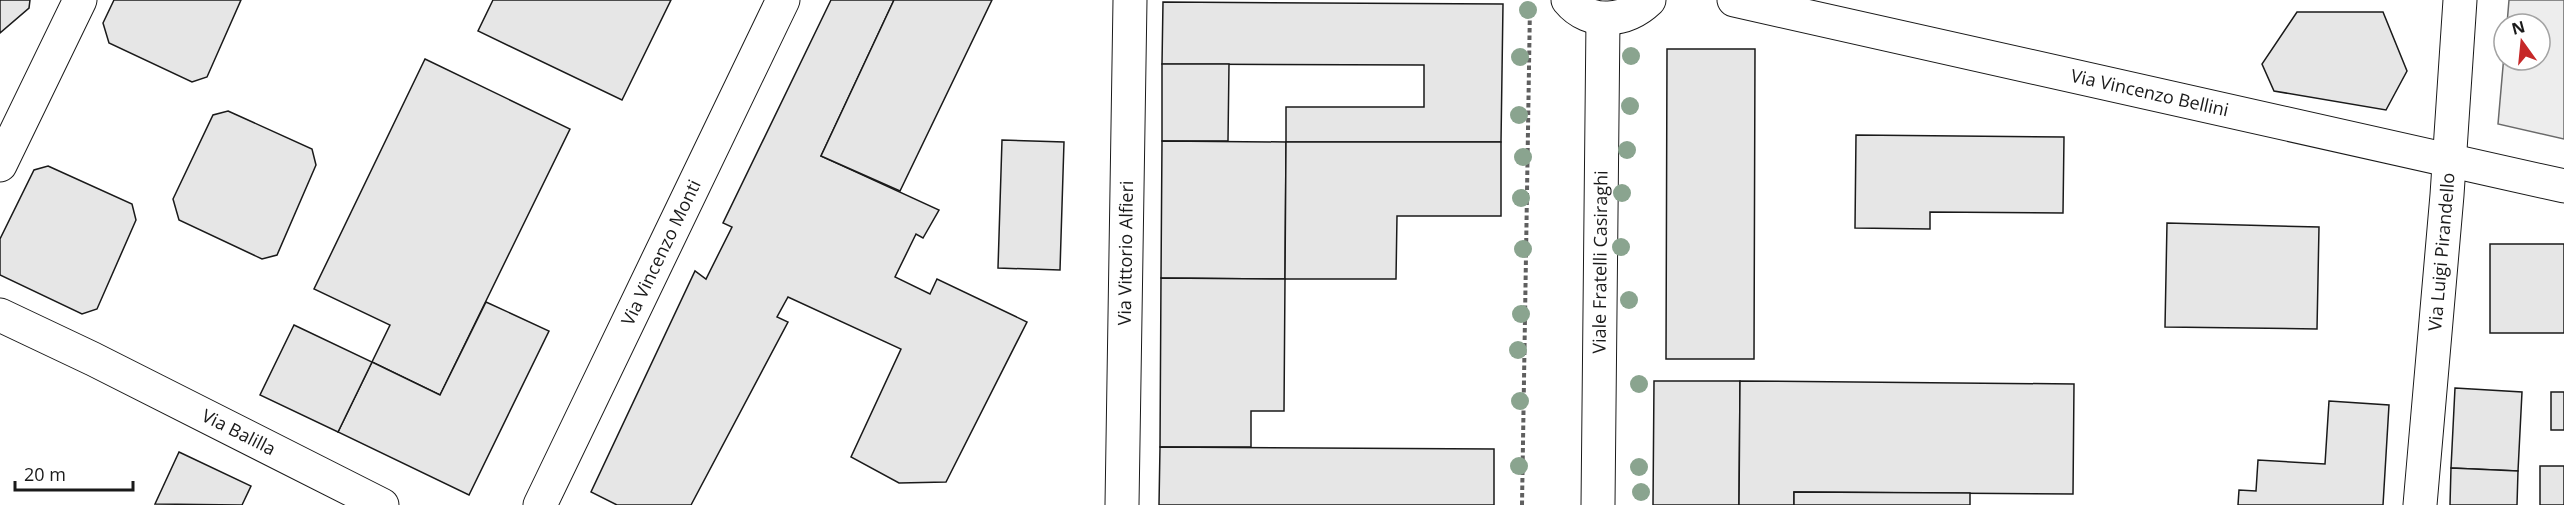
<svg xmlns="http://www.w3.org/2000/svg" width="2564" height="505" font-family="'Open Sans',sans-serif">
	<style>
		.built { fill: #ededed; stroke: #6a6a6a; stroke-width: 1.5 }
		.building { fill: #e6e6e6; stroke: #1a1a1a; stroke-width: 1.5 }
		.lines { fill: none; stroke-linecap: round; stroke-linejoin: round }
		.minor-casing { stroke: #1a1a1a; stroke-width: 35 }
		.path { stroke: #5f5f5f; stroke-width: 4; stroke-dasharray: 4.5 3; stroke-linecap: butt }
		.minor { stroke: #fff; stroke-width: 33 }
		.tree { fill: #8aa48f }
		.labels { text-anchor: middle; stroke-width: 4.5; stroke-linejoin: round; paint-order: stroke }
		.street-label { font-size: 18px; fill: #1a1a1a; stroke: #fff }
	</style>
	<rect width="100%" height="100%" fill="#fff"/>
	<polygon class="built" points="2509,0 2564,0 2564,139 2498,124 2504,55 2504,60 2540,60 2540,24 2507,24"/>
	<g class="building">
		<polygon points="0,0 30,0 29,8 0,33"/>
		<polygon points="114,0 241,0 207,77 192,82 109,43 103,23"/>
		<polygon points="493,0 671,0 622,100 478,31"/>
		<polygon points="831,0 894,0 821,156 939,210 923,238 916,234 895,277 930,294 937,279 1027,322 946,482 899,483 851,457 901,349 788,297 777,317 788,322 691,505 617,505 591,492 695,271 706,279 732,227 723,223"/>
		<polygon points="894,0 992,0 900,191 821,156"/>
		<polygon points="1163,2 1503,4 1501,142 1286,142 1286,107 1424,107 1424,65 1162,64"/>
		<polygon points="2297,12 2383,12 2407,71 2386,110 2274,91 2262,64"/>
		<polygon points="1667,49 1755,49 1754,359 1666,359"/>
		<polygon points="425,59 570,129 440,395 372,362 390,325 314,289"/>
		<polygon points="1162,64 1229,64 1228,141 1162,141"/>
		<polygon points="228,111 312,149 316,165 277,255 262,259 179,220 173,199 213,115"/>
		<polygon points="1856,135 2064,137 2063,213 1930,212 1930,229 1855,228"/>
		<polygon points="1002,140 1064,142 1060,270 998,268"/>
		<polygon points="1162,141 1286,142 1285,279 1161,278"/>
		<polygon points="1286,142 1501,142 1501,216 1397,216 1396,279 1285,279"/>
		<polygon points="48,166 132,204 136,220 97,309 82,314 0,275 0,239 34,170"/>
		<polygon points="2167,223 2319,227 2317,329 2165,327"/>
		<rect x="2490" y="244" width="74" height="89"/>
		<polygon points="1161,278 1285,279 1284,411 1251,411 1251,447 1160,447"/>
		<polygon points="486,302 549,331 469,495 338,432 372,362 440,395"/>
		<polygon points="294,325 372,362 338,432 260,395"/>
		<polygon points="1654,381 1740,381 1739,505 1653,505"/>
		<polygon points="1740,381 2074,384 2073,494 1794,492 1794,505 1739,505"/>
		<polygon points="2455,388 2522,392 2518,471 2451,468"/>
		<rect x="2551" y="392" width="13" height="38"/>
		<polygon points="2329,401 2389,405 2383,505 2238,505 2239,490 2256,491 2258,460 2325,464"/>
		<polygon points="1160,447 1494,449 1494,505 1159,505"/>
		<polygon points="179,452 251,486 242,505 155,504"/>
		<rect x="2540" y="466" width="24" height="39"/>
		<polygon points="2451,468 2518,471 2517,505 2450,505"/>
		<polygon points="1794,492 1970,493 1970,505 1794,505"/>
	</g>
	<g class="lines">
		<defs>
			<g id="minor">
				<path d="M 1568,0 C 1590,27 1627,21 1649,0"/>
				<path id="s1" d="M 1734,0 L 2564,186"/>
				<polyline points="0,165 80,0"/>
				<path id="s2" d="M 0,315 L 93,359 L 382,505"/>
				<path id="s3" d="M 540,505 L 783,0"/>
				<path id="s4" d="M 1122,505 L 1130,0"/>
				<path id="s5" d="M 1598,505 L 1603,19"/>
				<path id="s6" d="M 2420,505 L 2447,195 L 2460,0"/>
			</g>
		</defs>
		<use href="#minor" class="minor-casing"/>
		<polyline class="path" points="1522,505 1530,5"/>
		<use href="#minor" class="minor"/>
	</g>
	<g class="tree">
		<circle cx="1528" cy="10" r="9"/>
		<circle cx="1631" cy="56" r="9"/>
		<circle cx="1520" cy="57" r="9"/>
		<circle cx="1630" cy="106" r="9"/>
		<circle cx="1519" cy="115" r="9"/>
		<circle cx="1627" cy="150" r="9"/>
		<circle cx="1523" cy="157" r="9"/>
		<circle cx="1622" cy="193" r="9"/>
		<circle cx="1521" cy="198" r="9"/>
		<circle cx="1621" cy="247" r="9"/>
		<circle cx="1523" cy="249" r="9"/>
		<circle cx="1629" cy="300" r="9"/>
		<circle cx="1521" cy="314" r="9"/>
		<circle cx="1518" cy="350" r="9"/>
		<circle cx="1639" cy="384" r="9"/>
		<circle cx="1520" cy="401" r="9"/>
		<circle cx="1519" cy="466" r="9"/>
		<circle cx="1639" cy="467" r="9"/>
		<circle cx="1641" cy="492" r="9"/>
	</g>
	<g class="labels">
		<g class="street-label">
			<text dy="6" stroke="none"><textPath href="#s1" startOffset="426">Via Vincenzo Bellini</textPath></text>
			<text dy="6" stroke="none"><textPath href="#s3" startOffset="280">Via Vincenzo Monti</textPath></text>
			<text dy="6" stroke="none"><textPath href="#s4" startOffset="252">Via Vittorio Alfieri</textPath></text>
			<text dy="6" stroke="none"><textPath href="#s6" startOffset="254">Via Luigi Pirandello</textPath></text>
			<text dy="6" stroke="none"><textPath href="#s5" startOffset="243">Viale Fratelli Casiraghi</textPath></text>
			<text dy="6" stroke="none"><textPath href="#s2" startOffset="266">Via Balilla</textPath></text>
		</g>
	</g>
	<g transform="translate(2522 42) rotate(345)"><circle r="28" fill="#ffffff" stroke="#a3a3a3" stroke-width="1.5"/>
	<path d="M0-4.5L10 22L0 15L-10 22Z" fill="#c62828"/>
	<text y="-9" font-size="16" font-weight="bold" text-anchor="middle" fill="#1a1a1a">N</text>
	</g>
	<path d="M15 481v9h118v-9" fill="none" stroke="#1a1a1a" stroke-width="3"/>
	<text x="24" y="481" font-size="18" fill="#1a1a1a" stroke="#ffffff" stroke-width="4.5" paint-order="stroke">20 m</text>
</svg>
